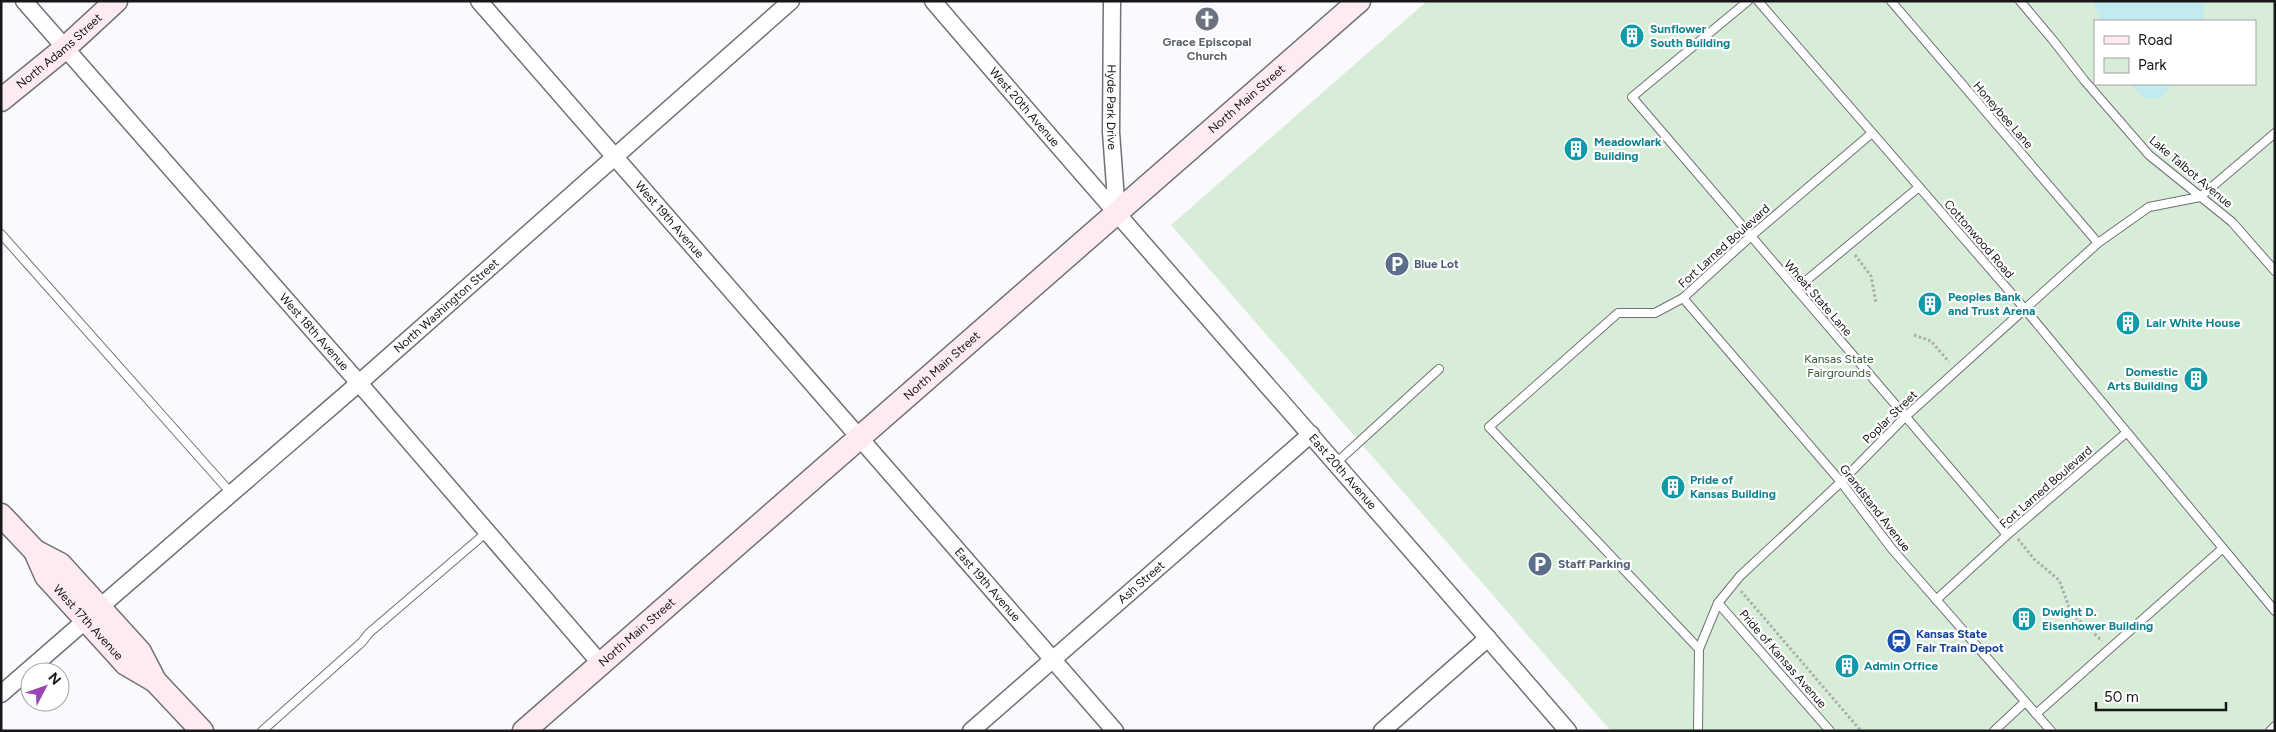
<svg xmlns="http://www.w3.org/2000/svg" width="2276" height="732" font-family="Figtree,sans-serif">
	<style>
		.green { fill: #d8edd7; fill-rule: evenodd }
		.water { fill: #c1ebef }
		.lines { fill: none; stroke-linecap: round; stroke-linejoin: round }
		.lane-casing { stroke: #707179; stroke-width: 10 }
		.street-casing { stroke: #707179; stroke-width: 19 }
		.secondary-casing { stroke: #707179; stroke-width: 25 }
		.path { stroke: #acacb0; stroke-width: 3; stroke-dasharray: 2.5 2.5; stroke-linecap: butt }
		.lane { stroke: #fff; stroke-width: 8 }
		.street { stroke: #fff; stroke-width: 16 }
		.secondary { stroke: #feebef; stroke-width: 22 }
		.labels { text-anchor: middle; stroke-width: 4.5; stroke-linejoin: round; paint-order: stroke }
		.culture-label { font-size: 12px; font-weight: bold; fill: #0d838f; stroke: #fff; text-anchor: start }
		.worship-label { font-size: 12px; font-weight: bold; fill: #5b616d; stroke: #fff }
		.street-label { font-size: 12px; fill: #17171a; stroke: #fff }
		.service-label { font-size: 12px; font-weight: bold; fill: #4e5e75; stroke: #fff; text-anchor: start }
		.park-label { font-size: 12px; fill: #345934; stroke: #fff }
		.transit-label { font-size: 12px; font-weight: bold; fill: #164399; stroke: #fff; text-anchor: start }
	</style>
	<rect width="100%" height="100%" fill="#fafafe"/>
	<path class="green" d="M 1427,1 L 2275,1 L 2275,731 L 1611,731 L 1171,225 ZM 2095,21 L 2255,21 L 2255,84 L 2095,84 Z"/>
	<g class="water">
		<polygon points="2093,1 2206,1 2202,21 2100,21"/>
		<polygon points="2129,84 2173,84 2161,98 2145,98"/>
	</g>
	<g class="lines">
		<defs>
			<g id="lane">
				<polyline points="1748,1 1632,97 2007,535"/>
				<polyline points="1758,1 2024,308 2275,611"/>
				<polyline points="1891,1 2098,243"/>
				<polyline points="2020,1 2052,39 2084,80 2149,155 2232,222 2275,271"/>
				<polyline points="1,234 231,493"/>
				<polyline points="1796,289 1919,187"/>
				<polyline points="1683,298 1841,482 1892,549 2051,731"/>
				<polyline points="1336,463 1439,369"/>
				<polyline points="1936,600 2007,535 2126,433"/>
				<polyline points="1718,603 1830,731"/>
				<polyline points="1699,649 1489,427 1618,313 1655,313 1683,298 1750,237 1872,133"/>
				<polyline points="2036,714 2222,549"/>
				<polyline points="262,731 362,642 369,633 487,532"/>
				<polyline points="1698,731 1699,649 1718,603 1740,576 1841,482 1905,417 2098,243 2149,207 2200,197 2275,133"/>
				<polyline points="1994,731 2025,702"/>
				<polyline points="2270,731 2275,726"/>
			</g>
			<g id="street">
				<path id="s1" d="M 24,1 L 359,383 L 601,664"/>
				<path id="s2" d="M 479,1 L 1115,731"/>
				<path id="s3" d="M 933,1 C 1143,246 1358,487 1568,731"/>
				<path id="s4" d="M 1112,1 L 1111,132 L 1117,214"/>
				<path id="s5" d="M 100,607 L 359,383 L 791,1"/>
				<polyline points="1,694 86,620"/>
				<path id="s6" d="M 971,731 L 1311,434"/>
				<polyline points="1382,731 1488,638"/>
			</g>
			<g id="secondary">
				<path id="s7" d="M 1,100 L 65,48 L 116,1"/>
				<polyline points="1,515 35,551 60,564 140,652 155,681 202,731"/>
				<path id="s8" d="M 35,551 L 46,576 L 126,664 L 155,681"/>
				<path id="s9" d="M 524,731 L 1359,1"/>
			</g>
		</defs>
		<use href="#lane" class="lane-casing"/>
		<use href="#street" class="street-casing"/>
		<use href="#secondary" class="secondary-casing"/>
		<g class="path">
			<polyline points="1855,255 1871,276 1876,303"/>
			<polyline points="1914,335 1931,341 1949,362"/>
			<polyline points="2018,539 2034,559 2059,580 2072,615 2084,624 2102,641"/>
			<polyline points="1741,591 1861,731"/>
		</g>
		<use href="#lane" class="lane"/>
		<use href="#street" class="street"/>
		<use href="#secondary" class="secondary"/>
	</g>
	<defs>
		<symbol id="church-disc" viewBox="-11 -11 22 22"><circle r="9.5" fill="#6b7280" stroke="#fff"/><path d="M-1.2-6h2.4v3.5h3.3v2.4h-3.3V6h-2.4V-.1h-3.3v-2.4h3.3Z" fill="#fff"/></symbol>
		<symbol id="building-disc" viewBox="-11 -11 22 22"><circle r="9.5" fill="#0f9aa8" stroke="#fff"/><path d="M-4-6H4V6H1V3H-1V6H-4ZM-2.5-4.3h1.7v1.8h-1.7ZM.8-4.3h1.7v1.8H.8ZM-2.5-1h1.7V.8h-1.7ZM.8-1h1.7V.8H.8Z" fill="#fff"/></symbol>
		<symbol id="parking-disc" viewBox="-11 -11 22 22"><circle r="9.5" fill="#5c6f8a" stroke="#fff"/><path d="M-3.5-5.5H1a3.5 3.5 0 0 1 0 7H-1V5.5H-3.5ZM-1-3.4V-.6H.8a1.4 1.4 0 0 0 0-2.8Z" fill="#fff"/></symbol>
		<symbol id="station-disc" viewBox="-11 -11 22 22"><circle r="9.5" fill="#1a4fb4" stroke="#fff"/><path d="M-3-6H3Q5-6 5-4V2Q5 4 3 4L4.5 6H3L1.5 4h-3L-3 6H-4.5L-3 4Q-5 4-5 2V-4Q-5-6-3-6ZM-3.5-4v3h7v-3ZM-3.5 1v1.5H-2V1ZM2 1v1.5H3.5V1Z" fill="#fff"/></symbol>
	</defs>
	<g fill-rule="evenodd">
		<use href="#church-disc" x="1193" y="5" width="28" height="28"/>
		<use href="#building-disc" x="1618" y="22" width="28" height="28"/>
		<use href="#building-disc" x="1562" y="135" width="28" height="28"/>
		<use href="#parking-disc" x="1383" y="250" width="28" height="28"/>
		<use href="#building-disc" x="1916" y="290" width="28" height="28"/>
		<use href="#building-disc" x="2114" y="309" width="28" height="28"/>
		<use href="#building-disc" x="2182" y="365" width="28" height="28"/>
		<use href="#building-disc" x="1659" y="473" width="28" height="28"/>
		<use href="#parking-disc" x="1526" y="550" width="28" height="28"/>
		<use href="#building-disc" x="2010" y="605" width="28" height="28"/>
		<use href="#station-disc" x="1885" y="627" width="28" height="28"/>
		<use href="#building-disc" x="1833" y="652" width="28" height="28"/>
	</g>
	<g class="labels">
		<g class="culture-label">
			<text x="1650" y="33">Sunflower<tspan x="1650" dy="14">South Building</tspan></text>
			<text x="1594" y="146">Meadowlark<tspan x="1594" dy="14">Building</tspan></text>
			<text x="1948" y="301">Peoples Bank<tspan x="1948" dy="14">and Trust Arena</tspan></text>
			<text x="2146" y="327">Lair White House</text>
			<text x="2178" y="376" text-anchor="end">Domestic<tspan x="2178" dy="14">Arts Building</tspan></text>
			<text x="1690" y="484">Pride of<tspan x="1690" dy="14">Kansas Building</tspan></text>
			<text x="2042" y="616">Dwight D.<tspan x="2042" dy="14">Eisenhower Building</tspan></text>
			<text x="1864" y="670">Admin Office</text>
		</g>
		<g class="worship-label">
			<text x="1207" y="46">Grace Episcopal<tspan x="1207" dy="14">Church</tspan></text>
		</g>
		<g class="street-label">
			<text dy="4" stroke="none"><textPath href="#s7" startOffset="76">North Adams Street</textPath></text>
			<text dy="4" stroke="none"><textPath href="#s9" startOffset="960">North Main Street</textPath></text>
			<text dy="4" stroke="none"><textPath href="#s4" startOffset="106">Hyde Park Drive</textPath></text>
			<text dy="4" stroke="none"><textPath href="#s3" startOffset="140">West 20th Avenue</textPath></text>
			<text transform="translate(2003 115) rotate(49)" y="4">Honeybee Lane</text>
			<text transform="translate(2191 172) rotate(40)" y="4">Lake Talbot Avenue</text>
			<text dy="4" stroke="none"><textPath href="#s2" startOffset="290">West 19th Avenue</textPath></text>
			<text transform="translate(1979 239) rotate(49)" y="4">Cottonwood Road</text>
			<text transform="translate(1724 246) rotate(-42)" y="4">Fort Larned Boulevard</text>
			<text transform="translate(1818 298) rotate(49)" y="4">Wheat State Lane</text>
			<text dy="4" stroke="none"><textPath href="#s5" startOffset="459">North Washington Street</textPath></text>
			<text dy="4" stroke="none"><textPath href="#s1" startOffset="440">West 18th Avenue</textPath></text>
			<text dy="4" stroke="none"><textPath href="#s9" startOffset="555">North Main Street</textPath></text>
			<text transform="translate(1890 417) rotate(-44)" y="4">Poplar Street</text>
			<text dy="4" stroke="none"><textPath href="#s3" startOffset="624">East 20th Avenue</textPath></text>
			<text transform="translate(2046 487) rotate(-41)" y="4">Fort Larned Boulevard</text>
			<text transform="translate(1875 508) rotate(52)" y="4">Grandstand Avenue</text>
			<text dy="4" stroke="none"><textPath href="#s6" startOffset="226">Ash Street</textPath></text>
			<text dy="4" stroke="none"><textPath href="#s2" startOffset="774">East 19th Avenue</textPath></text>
			<text dy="4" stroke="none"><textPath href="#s8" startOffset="90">West 17th Avenue</textPath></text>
			<text dy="4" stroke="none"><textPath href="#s9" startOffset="150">North Main Street</textPath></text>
			<text transform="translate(1783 659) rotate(49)" y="4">Pride of Kansas Avenue</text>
		</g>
		<g class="service-label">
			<text x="1414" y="268">Blue Lot</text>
			<text x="1558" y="568">Staff Parking</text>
		</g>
		<g class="park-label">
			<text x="1839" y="363">Kansas State<tspan x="1839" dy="14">Fairgrounds</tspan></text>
		</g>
		<g class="transit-label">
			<text x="1916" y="638">Kansas State<tspan x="1916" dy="14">Fair Train Depot</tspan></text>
		</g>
	</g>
	<rect width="2276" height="732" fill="none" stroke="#17171a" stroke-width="5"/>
	<rect x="2094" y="20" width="162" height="65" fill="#ffffff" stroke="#a2a2a3"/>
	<rect x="2104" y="36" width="25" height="8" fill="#feebef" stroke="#a2a2a3"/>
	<text x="2138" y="45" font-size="15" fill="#17171a">Road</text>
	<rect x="2104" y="58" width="25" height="15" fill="#d8edd7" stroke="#a2a2a3"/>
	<text x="2138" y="70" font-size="15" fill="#17171a">Park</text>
	<g transform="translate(45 687) rotate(49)"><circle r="24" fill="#ffffff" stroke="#a2a2a3"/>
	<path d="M0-4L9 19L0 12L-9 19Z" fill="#9a47b6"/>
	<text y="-8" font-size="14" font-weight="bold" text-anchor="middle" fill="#17171a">N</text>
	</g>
	<path d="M2096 702v8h130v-8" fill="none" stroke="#17171a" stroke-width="2.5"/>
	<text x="2104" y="702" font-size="15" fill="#17171a" stroke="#ffffff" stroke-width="4" paint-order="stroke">50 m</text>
</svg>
